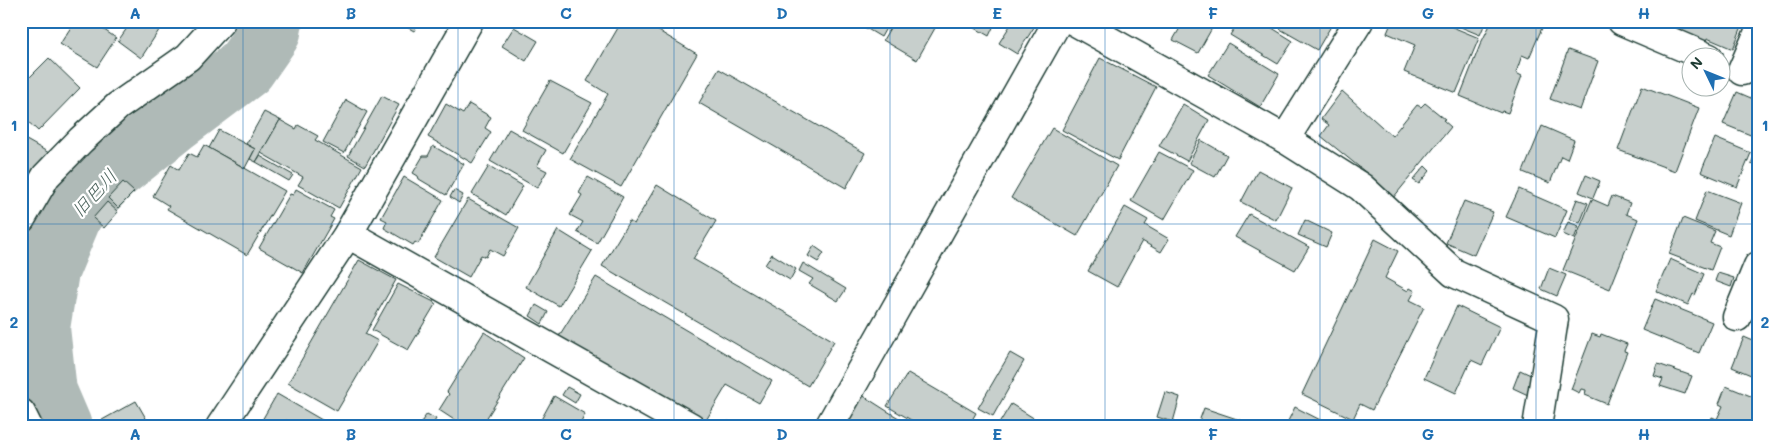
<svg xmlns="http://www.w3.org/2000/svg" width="1779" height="448" font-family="Mali,'Klee One',sans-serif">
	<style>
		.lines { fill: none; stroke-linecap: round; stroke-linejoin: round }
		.river { stroke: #afbab7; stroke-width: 62 }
		.building { fill: #c7cfcc; stroke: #1f3d34 }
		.minor-casing { stroke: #1f3d34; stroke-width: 31 }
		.minor { stroke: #fff; stroke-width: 28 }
		.grid { fill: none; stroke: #1f6fb2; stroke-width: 1; stroke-opacity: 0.55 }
		.labels { text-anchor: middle; stroke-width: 4.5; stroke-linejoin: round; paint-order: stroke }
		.water-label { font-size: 19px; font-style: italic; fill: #4a625b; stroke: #fff }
		.neatline { fill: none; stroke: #1f6fb2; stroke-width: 2 }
		.grid-label { font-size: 16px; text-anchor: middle; font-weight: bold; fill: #1f6fb2 }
	</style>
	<rect width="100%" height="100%" fill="#fff"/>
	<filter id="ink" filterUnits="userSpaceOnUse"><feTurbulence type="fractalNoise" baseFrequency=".02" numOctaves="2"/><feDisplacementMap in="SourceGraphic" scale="10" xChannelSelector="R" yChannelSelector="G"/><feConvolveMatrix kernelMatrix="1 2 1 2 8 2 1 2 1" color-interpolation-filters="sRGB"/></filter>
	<g filter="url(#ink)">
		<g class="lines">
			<polyline class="river" points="61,427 46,392 39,328 48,271 73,211 111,172 172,123 245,68 270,32 272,21"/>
		</g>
		<g class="building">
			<polygon points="75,21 91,21 116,38 97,67 60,44"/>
			<polygon points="132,21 165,21 141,58 118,41"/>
			<polygon points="396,21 419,21 414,31"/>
			<polygon points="622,21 642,21 697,54 621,187 570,159 608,94 587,81"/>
			<polygon points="854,21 890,21 881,37"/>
			<polygon points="894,21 939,21 917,60 883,40"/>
			<polygon points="963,21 996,21 989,36"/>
			<polygon points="1013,21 1038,21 1017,54 999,43"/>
			<polygon points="1184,21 1216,21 1198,53 1173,40"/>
			<polygon points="1239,21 1261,21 1293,41 1278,64 1230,35"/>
			<polygon points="1285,21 1334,21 1317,50 1280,29"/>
			<polygon points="1392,21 1438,21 1479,38 1456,93 1404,72 1415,45 1387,33"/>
			<polygon points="1446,21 1486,21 1480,35"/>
			<polygon points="1492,21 1545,21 1529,58 1522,55 1516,73 1522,76 1508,113 1502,111 1501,113 1460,96 1480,45"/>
			<polygon points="1683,21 1744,21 1733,49 1707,38 1706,42 1679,31"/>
			<polygon points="514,27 538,41 526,61 502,46"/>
			<polygon points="1228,43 1279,74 1260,107 1208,75"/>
			<polygon points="1568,50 1598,61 1580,110 1550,99"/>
			<polygon points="49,58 80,88 38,131 21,115 21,86"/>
			<polygon points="1100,58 1156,87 1118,160 1062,130"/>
			<polygon points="719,69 865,153 846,188 699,103"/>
			<polygon points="550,81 592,103 563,153 522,130"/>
			<polygon points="1642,86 1699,108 1675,171 1618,150"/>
			<polygon points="1342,91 1392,136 1417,105 1421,107 1425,103 1445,119 1443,120 1451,127 1393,198 1365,181 1369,175 1321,136 1329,125 1321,119"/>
			<polygon points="1737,92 1758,101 1758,138 1723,124"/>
			<polygon points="382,96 399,105 365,166 348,156"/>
			<polygon points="346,100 367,112 344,153 323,142"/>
			<polygon points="446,104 463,114 469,104 491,117 485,128 491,132 472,163 428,137"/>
			<polygon points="1183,104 1209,120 1187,161 1159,146"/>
			<polygon points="264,112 280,120 256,162 250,159 255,149 246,144"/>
			<polygon points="280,120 296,129 298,125 318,136 315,140 362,167 339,208 298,185 303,177 261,153"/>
			<polygon points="1542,126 1574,140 1567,159 1561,156 1550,183 1523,172"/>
			<polygon points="1052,128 1117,166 1077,236 1011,198"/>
			<polygon points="509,129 546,150 537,166 547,171 537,188 490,161"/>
			<polygon points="219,130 255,149 245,168 209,148"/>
			<polygon points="21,137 51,154 21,205"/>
			<polygon points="1715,138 1751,153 1737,187 1701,172"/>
			<polygon points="1201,140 1227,155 1215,177 1189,163"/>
			<polygon points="204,145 285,191 247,255 167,209 169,206 153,196 171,165 179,170 189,153 197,157"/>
			<polygon points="433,146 464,164 446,195 419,179 418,176 413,173 423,156 428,156"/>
			<polygon points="1756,151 1758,152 1758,166 1751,164"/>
			<polygon points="1159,152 1193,170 1164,220 1131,201"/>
			<polygon points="260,156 293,175 289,181 256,162"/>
			<polygon points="489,166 523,186 506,215 472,194"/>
			<polygon points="1425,166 1430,171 1419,184 1413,180"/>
			<polygon points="1258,170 1292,188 1276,220 1241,202"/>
			<polygon points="1586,175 1600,181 1593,198 1579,192"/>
			<polygon points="404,177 443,200 418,244 415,242 413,245 384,228 387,221 381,218"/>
			<polygon points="588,177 623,197 597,243 577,232 583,222 570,215 582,195 579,193"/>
			<polygon points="123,182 134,192 118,208 108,198"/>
			<polygon points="657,185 716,221 693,259 834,341 808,386 602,266 629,221 634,224"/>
			<polygon points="296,189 334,210 330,217 334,219 303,273 259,248 290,194 293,195"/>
			<polygon points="1519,189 1567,210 1555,238 1506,217"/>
			<polygon points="454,190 463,195 459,203 450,197"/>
			<polygon points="1707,190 1741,203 1729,235 1695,221"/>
			<polygon points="1612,196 1630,203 1626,214 1638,219 1610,289 1563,270 1592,199 1608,206"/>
			<polygon points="468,199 519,228 503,256 490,249 486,257 481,255 469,277 434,257"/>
			<polygon points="1577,199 1588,203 1580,223 1569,219"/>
			<polygon points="1464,201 1493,212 1474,255 1446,243"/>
			<polygon points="107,202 118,212 104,228 93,218"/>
			<polygon points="1125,207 1148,220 1145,225 1169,239 1161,252 1142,241 1117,287 1088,271"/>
			<polygon points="1249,214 1309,247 1295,270 1235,237"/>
			<polygon points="1683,218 1715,231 1710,243 1720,247 1711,270 1669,254"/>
			<polygon points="1305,220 1332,233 1326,247 1298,235"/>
			<polygon points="1568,222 1579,226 1574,239 1563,234"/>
			<polygon points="558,230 592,251 559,306 526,287"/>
			<polygon points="1375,239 1398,251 1385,278 1408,291 1410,288 1415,291 1410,300 1424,307 1372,410 1360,404 1353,419 1302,394"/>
			<polygon points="814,246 824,253 818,262 808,256"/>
			<polygon points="772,254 796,269 790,280 765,265"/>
			<polygon points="1670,259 1704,274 1695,295 1693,294 1688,305 1656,291"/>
			<polygon points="359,260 396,280 365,334 378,341 337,411 288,383"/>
			<polygon points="803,263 846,289 838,301 809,284 813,279 799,271"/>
			<polygon points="1549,268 1566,275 1557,296 1541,289"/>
			<polygon points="1718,273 1734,278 1731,287 1715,281"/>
			<polygon points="596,277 772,381 759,403 727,385 705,422 559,336"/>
			<polygon points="398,284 436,303 408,350 372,330"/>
			<polygon points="1655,299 1712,322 1699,353 1642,330"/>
			<polygon points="536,305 548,312 542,324 530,316"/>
			<polygon points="1457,306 1500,327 1482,365 1471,360 1456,393 1424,378"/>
			<polygon points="484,332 524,358 481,427 465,427 439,410 449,394 447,392"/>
			<polygon points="1592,334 1600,337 1601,334 1627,344 1624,351 1627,352 1607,404 1585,395 1586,390 1581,389 1579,393 1571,389"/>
			<polygon points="1744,337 1758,343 1758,378 1732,367"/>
			<polygon points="1010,353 1024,361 993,416 978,408"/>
			<polygon points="1658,364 1692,376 1685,394 1660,386 1663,379 1654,376"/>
			<polygon points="1520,370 1535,377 1528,395 1513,388"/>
			<polygon points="908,373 976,413 968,427 923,427 887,406"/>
			<polygon points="1726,386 1758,399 1758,427 1715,427 1710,423 1712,417 1717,419 1723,406 1719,404"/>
			<polygon points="567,387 580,394 575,403 562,395"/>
			<polygon points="1165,392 1180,397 1173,422 1157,417"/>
			<polygon points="277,394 334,427 297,427 286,420 282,427 258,427"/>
			<polygon points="862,395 887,411 914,427 847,427 845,424"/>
			<polygon points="554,396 585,414 579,427 537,427"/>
			<polygon points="136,401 151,427 96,427 95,424"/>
			<polygon points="1011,404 1048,427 997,427"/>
			<polygon points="1295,407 1334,427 1285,427"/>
			<polygon points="1204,408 1261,427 1197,427"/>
			<polygon points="427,414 436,419 431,427 421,427 423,423 421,422"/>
			<polygon points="728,421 738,427 724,427"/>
		</g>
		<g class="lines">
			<defs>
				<g id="minor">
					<polyline points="1074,21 1285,139 1361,187 1454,273 1554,319 1537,427"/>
					<polyline points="1622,21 1709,58"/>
					<polyline points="1742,71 1758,34"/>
					<polyline points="1285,139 1359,21"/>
					<polyline points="21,219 46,176 81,140 118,106 188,57 221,21"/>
					<polyline points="348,234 691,427"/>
					<polyline points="1737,317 1758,266"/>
					<polyline points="21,413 28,427"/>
					<polyline points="220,427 348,234 469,21"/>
					<polyline points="829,427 1058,21"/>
				</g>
			</defs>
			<use href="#minor" class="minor-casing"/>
			<use href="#minor" class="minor"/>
		</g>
	</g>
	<path class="grid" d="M 243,21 L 243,427M 458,21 L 458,427M 674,21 L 674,427M 890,21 L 890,427M 1105,21 L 1105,427M 1320,21 L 1320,427M 1536,21 L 1536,427M 21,224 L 1758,224"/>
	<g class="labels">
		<g class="water-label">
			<text transform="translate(94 193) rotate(-47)" y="7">旧巴川</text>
		</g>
	</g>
	<rect width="1779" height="448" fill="none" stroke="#fff" stroke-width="55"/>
	<g transform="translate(1706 72) rotate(313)"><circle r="24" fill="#ffffff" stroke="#a5b1ae"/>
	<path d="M0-4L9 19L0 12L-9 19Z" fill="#1f6fb2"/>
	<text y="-8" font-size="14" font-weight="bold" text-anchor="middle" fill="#1f3d34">N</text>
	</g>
	<rect x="28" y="28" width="1724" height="392" class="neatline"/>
	<g class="grid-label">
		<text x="135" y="19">A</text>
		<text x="351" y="19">B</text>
		<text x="566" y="19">C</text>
		<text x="782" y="19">D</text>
		<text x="997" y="19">E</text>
		<text x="1213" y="19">F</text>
		<text x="1428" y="19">G</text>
		<text x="1644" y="19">H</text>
		<text x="14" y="131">1</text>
		<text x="1765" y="131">1</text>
		<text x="14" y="328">2</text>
		<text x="1765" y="328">2</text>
		<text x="135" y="440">A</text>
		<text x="351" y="440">B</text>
		<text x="566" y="440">C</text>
		<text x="782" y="440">D</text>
		<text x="997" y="440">E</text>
		<text x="1213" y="440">F</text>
		<text x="1428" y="440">G</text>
		<text x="1644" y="440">H</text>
	</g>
</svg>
